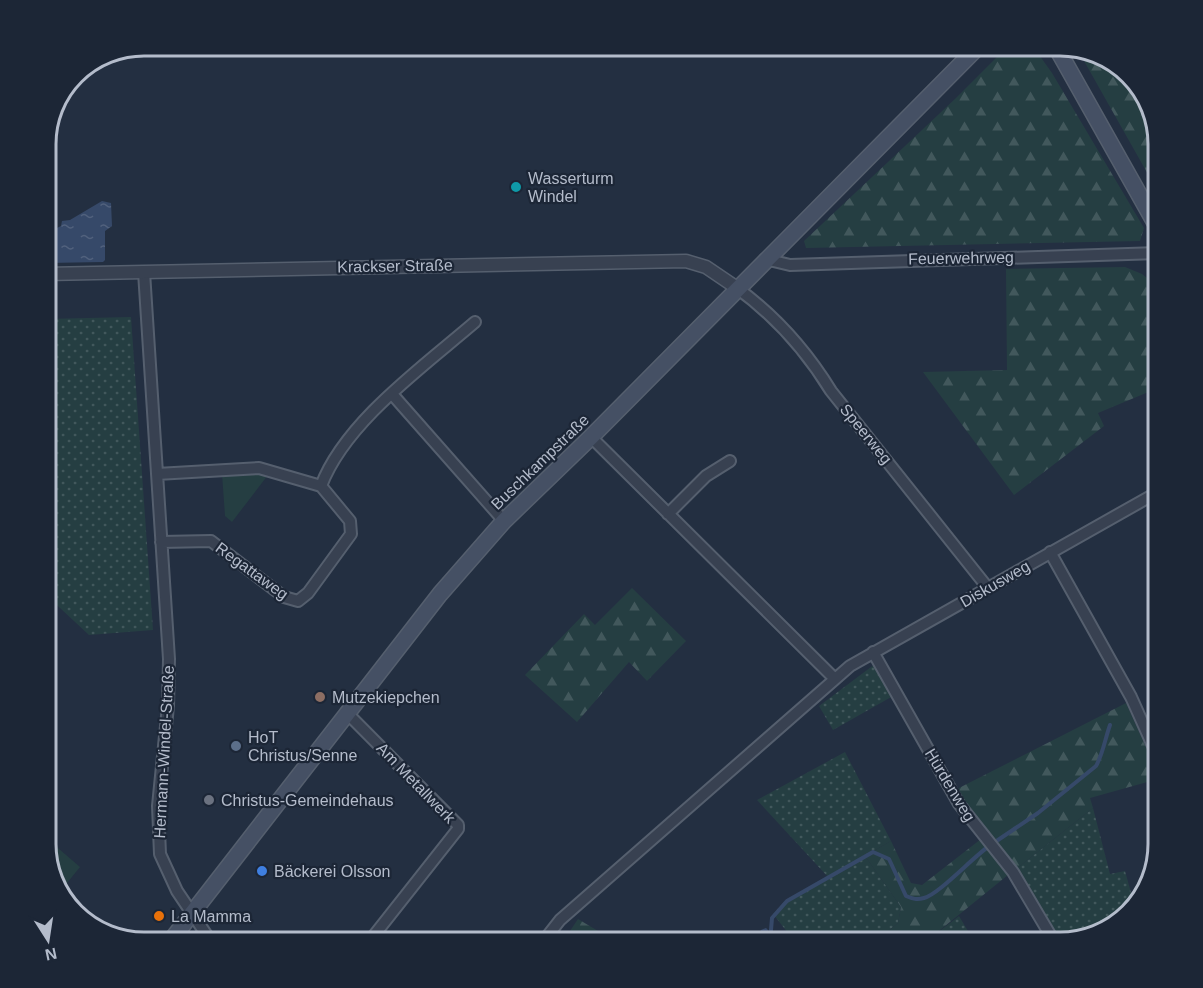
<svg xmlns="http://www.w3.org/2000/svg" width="1203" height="988" viewBox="0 0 1203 988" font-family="Helvetica,sans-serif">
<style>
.grass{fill:url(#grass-dots)}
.forest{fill:url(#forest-firs)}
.green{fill:#253e42}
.water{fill:url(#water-ripples)}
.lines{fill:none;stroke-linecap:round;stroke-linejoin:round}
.stream{stroke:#364969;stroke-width:4}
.minor-casing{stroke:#555f6e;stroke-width:14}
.tertiary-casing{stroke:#555f6e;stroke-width:15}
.secondary-casing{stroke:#555f6e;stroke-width:18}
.minor{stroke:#384151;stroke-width:10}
.tertiary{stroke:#384151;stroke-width:12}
.secondary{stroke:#455064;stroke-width:15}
.culture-dot{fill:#0f9aa8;stroke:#1c2636;stroke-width:2}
.education-dot{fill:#8d6e63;stroke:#1c2636;stroke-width:2}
.service-dot{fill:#5c6f8a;stroke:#1c2636;stroke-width:2}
.worship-dot{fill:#6b7280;stroke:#1c2636;stroke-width:2}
.shop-dot{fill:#3f7fe0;stroke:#1c2636;stroke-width:2}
.food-dot{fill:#e8710a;stroke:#1c2636;stroke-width:2}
.labels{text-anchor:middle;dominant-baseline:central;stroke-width:4.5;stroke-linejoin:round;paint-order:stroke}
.poi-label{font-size:16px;fill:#b4bccb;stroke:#1c2636;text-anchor:start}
.street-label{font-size:16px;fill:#b4bccb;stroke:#1c2636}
.rim{fill:none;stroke:#b4bccb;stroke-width:3}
</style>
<defs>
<pattern id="grass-dots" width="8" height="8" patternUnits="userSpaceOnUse" patternTransform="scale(1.5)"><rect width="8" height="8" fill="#253e42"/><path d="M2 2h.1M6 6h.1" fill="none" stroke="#42585c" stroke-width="1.8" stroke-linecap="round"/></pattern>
<pattern id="forest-firs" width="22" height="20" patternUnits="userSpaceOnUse" patternTransform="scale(1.5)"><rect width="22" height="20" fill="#253e42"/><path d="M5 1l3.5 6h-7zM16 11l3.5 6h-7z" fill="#42585c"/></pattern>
<pattern id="water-ripples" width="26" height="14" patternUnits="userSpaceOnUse" patternTransform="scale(1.5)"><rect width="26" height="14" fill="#364969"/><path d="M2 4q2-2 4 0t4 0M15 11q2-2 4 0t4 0" fill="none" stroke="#51617d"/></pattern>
</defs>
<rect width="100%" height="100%" fill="#232f41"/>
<path class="grass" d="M131 317 153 630 89 635 45 594V319Z
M875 664 893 696 833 730 819 706Z
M845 752 891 841 865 856 901 907 898 923 874 943H796L773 914 786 900 828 877 757 800Z
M1093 808 1110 874 1125 871 1135 907 1103 933 1061 943 1016 869Z
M959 916 975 943H924Z"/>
<path class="forest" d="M1016 45H1032L1052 73 1144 228 1140 241 806 248 804 241 956 98 1001 53Z
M1079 52 1124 69 1148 100 1158 143V192Z
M1125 267 1142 274 1158 287V388L1098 413 1104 426 1014 495 923 372 1007 370 1006 269Z
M632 588 686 641 647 681 629 662 577 722 525 675 584 614 595 625Z
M1126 703 1158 774V779L1090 798 1093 808 1016 869 988 838 955 790Z
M981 839 1008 875 924 943H874L898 923 901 907 865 856 891 841 911 883 922 885Z
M578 919 618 943H562Z"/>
<path class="green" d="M256 472 268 475 232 522 225 516 222 474Z
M45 803 51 842 80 867 59 893 45 851Z"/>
<path class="water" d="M102 201 111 203 112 226 105 231V260L103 262 45 263V234L61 226 62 221 70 220Z
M766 928 781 943H752L761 930Z"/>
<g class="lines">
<path class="stream" d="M995 842 1038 813 1096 766C1103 754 1105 739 1110 725
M771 930 772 918 787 901 873 852 889 859 906 896C913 899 917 900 924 898 939 894 972 858 988 847"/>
<g class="minor-casing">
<path id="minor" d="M765 259 790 265 1158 253
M144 272 169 659 168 706 158 806 160 854 177 891 212 943
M737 288C774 315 807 352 831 391L988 588
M392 394 504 521
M591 437 835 679
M157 474 259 468 321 486
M321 486C345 422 424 366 475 322
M668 514 706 476 730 461
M161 542 211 541 284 597 298 601 308 593 351 534 350 521 321 486
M1050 552 1131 697 1158 757
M873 652 959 804 1013 872 1055 943
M346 712 458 825V829L368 943
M542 943 560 920 850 666 1158 492"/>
</g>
<g class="tertiary-casing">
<path id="tertiary" d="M45 274 686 261 706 267 737 288"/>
</g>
<g class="secondary-casing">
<path id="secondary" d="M1055 45 1158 228
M169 943 440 594 504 521 591 437 980 45"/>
</g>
<use href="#minor" class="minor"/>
<use href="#tertiary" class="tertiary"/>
<use href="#secondary" class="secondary"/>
</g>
<circle class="culture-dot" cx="516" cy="187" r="6"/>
<circle class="education-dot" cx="320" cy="697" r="6"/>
<circle class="service-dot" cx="236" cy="746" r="6"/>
<circle class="worship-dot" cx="209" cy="800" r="6"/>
<circle class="shop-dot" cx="262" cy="871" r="6"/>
<circle class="food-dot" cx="159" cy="916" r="6"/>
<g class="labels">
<g class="poi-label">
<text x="528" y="178">Wasserturm<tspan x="528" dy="18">Windel</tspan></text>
<text x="332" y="697">Mutzekiepchen</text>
<text x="248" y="737">HoT<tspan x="248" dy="18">Christus/Senne</tspan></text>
<text x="221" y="800">Christus-Gemeindehaus</text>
<text x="274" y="871">Bäckerei Olsson</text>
<text x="171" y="916">La Mamma</text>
</g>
<g class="street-label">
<text transform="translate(961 258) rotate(-1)">Feuerwehrweg</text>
<text transform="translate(395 266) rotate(-1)">Krackser Straße</text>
<text transform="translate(866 434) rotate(51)">Speerweg</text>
<text transform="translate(540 462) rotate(-44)">Buschkampstraße</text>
<text transform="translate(252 571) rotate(36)">Regattaweg</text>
<text transform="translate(995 584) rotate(-30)">Diskusweg</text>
<text transform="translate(164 752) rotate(-87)">Hermann-Windel-Straße</text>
<text transform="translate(416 783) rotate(46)">Am Metallwerk</text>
<text transform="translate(950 785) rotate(59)">Hürdenweg</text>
</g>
</g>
<path d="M0 0H1203V988H0ZM144 56H1060A88 88 0 0 1 1148 144V844A88 88 0 0 1 1060 932H144A88 88 0 0 1 56 844V144A88 88 0 0 1 144 56Z" fill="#1c2636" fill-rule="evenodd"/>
<path class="rim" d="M144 56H1060A88 88 0 0 1 1148 144V844A88 88 0 0 1 1060 932H144A88 88 0 0 1 56 844V144A88 88 0 0 1 144 56Z"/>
<g transform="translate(48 940) rotate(168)" stroke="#1c2636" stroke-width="4.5" paint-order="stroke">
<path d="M0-4.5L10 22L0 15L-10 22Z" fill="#b4bccb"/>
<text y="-9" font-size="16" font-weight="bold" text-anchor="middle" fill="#b4bccb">N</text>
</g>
</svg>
